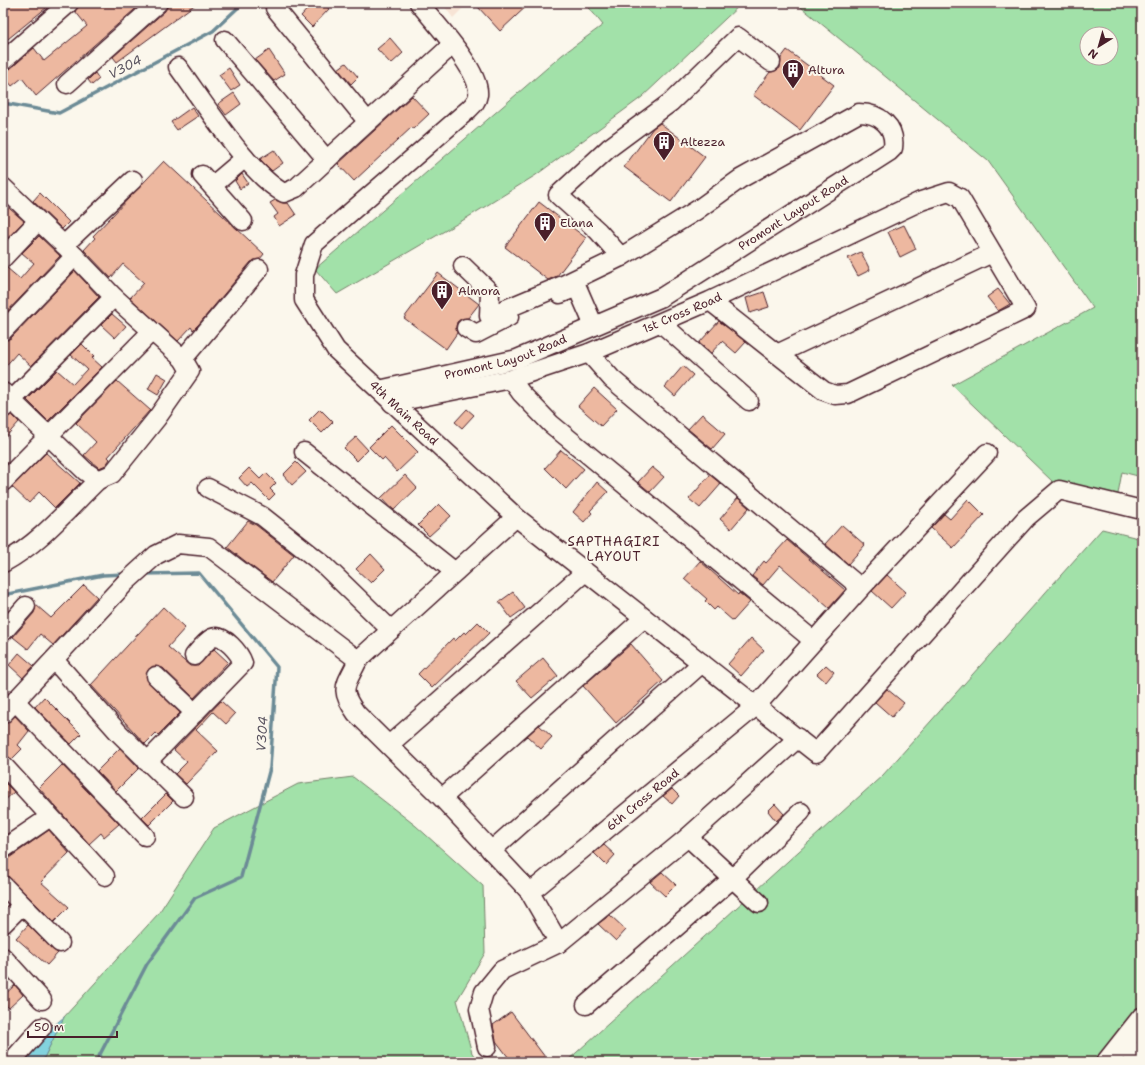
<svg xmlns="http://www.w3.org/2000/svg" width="1145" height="1065" viewBox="0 0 1145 1065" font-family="'Shantell Sans',sans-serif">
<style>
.built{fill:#f7e4d5}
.green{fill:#a2e1a9;stroke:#76806a;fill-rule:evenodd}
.water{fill:#83d3de;stroke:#6c8b96}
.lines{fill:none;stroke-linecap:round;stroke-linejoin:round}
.stream{stroke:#6c8b96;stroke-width:3.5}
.building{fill:#edb8a0;stroke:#4a1f2b}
.minor-casing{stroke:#4a1f2b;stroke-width:21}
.highway-casing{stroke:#4a1f2b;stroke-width:25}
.minor{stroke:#fbf7ec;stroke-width:18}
.highway{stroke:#fbf7ec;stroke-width:22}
.labels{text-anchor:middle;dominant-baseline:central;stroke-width:4;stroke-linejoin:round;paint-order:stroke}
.poi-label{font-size:12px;fill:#4a1f2b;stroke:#fbf7ec;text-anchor:start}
.street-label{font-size:12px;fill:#4a1f2b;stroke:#fbf7ec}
.water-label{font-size:13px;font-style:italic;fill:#5b5561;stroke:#fbf7ec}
.neighbourhood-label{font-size:13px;letter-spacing:1px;fill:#4a1f2b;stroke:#fbf7ec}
</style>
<rect width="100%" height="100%" fill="#fbf7ec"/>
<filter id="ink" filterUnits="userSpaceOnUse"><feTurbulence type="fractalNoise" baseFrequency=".025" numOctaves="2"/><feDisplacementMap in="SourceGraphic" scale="8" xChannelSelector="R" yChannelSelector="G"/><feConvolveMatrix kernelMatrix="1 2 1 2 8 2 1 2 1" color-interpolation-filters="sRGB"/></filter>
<g filter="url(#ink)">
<path class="built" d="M442 3H468L453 18Z"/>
<path class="green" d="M585 3H742L642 97 536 175 465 219 337 294 315 269 562 55 603 25Z
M796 3H1142V477L1122 472 1117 499 1053 482 952 385 1093 308 988 161ZM1087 34H1111V58H1087Z
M1102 529 1142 539V1003L1093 1062H566L883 775Z
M353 777 416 826 483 886 485 953 457 1000 472 1053 479 1062H42L64 1017 158 914 214 828 298 784Z"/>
<path class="water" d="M64 1017 42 1062H10Z"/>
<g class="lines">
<path class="stream" d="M3 103 59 113 213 31 243 3
M3 595 103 575 126 574
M96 1062 147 964 195 898 241 877 270 768 277 667 199 573 144 574"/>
</g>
<path class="building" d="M3 3H52L3 43Z
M79 3H142L36 96 22 78 12 86 3 75V71L10 69 34 48 44 61 87 26 75 11Z
M169 3H197L117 62 113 57 165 11Z
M313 3H323L329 9 312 27 301 16Z
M483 3H530L500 31 478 7Z
M390 38 403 53 391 64 377 49Z
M269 50 285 74 274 81 255 60Z
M787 50 834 85 800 130 753 95 770 72 775 71 780 68 781 58Z
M346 63 358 77 351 84 338 69Z
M229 68 240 85 231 91 219 75Z
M95 73 99 79 92 85 88 80Z
M234 93 241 104 226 115 218 104Z
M412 96 429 114 413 129 412 127 354 181 338 164Z
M192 107 198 116 177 130 171 122Z
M660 123 705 157 671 202 624 167 653 128Z
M274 150 283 163 272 171 260 159Z
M164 161 264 254 260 259 251 262 199 324 193 330 191 327 178 341 130 298 144 283 123 264 111 278 84 250 95 238 93 236Z
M242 174 248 183 240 189 235 181Z
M40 193 69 222 62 229 33 201Z
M275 200 283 203H288L296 215 279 226 274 217 278 214 270 203Z
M539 202 586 238 557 276 548 280 505 247Z
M3 203 24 221 3 243Z
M904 225 916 249 900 257 888 232Z
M39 236 60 256 3 316V268H7L20 279 34 263 22 253Z
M861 252 870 270 858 276 848 258Z
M75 271 99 297 31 366 17 353 3 369V341L11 338Z
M438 273 479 304 468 318 461 319 457 322 456 327 457 333 446 349 404 318Z
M998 289 1010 304 998 311 987 297Z
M764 292 769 307 750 313 746 298Z
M112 314 126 326 115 338 101 325Z
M719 321 746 342 736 353 722 341 711 353 699 343Z
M82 344 94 356 92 358 102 367 48 421 27 400 57 370 73 384 87 369 71 355Z
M683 366 693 375 675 396 665 387Z
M157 373 167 379 158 395 148 389Z
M117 381 150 410 108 457 110 459 106 465 99 468 84 455 96 442 76 423Z
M594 388 617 409 601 426 578 406Z
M320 409 333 422 322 433 309 420Z
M467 409 474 415 462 428 455 422Z
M702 414 725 434 712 449 688 429Z
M12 415 19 422 3 440V418Z
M391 425 418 452 397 472 384 458 382 460 369 447Z
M356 437 368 450 357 461 344 448Z
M561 450 584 469 566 489 545 468Z
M46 453 80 483 55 508 39 492 29 503 12 487Z
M296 462 306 472 292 485 283 475Z
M652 467 664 477 650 492 638 482Z
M249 468 260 479 266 473 276 483 270 489 275 494 269 500 252 483 247 487 239 478Z
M405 475 417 488 394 510 381 498Z
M710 475 721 484 700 508 689 499Z
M597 482 608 492 590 511 592 513 584 522 573 512Z
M738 498 749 508 731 529 720 519Z
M968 499 984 515 953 548 931 528 944 514 950 519Z
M439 504 451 516 429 536 418 525Z
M248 521 256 525 294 555 272 582 227 547Z
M842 525 865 545 848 564 825 544Z
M787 540 845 590 829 608 780 565 763 585 752 576 764 561 766 563Z
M371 554 385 569 371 583 356 569Z
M700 561 738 595 739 593 750 602 733 621 717 607 714 610 705 601 707 599 684 579Z
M887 575 906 592 891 608 872 591Z
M84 585 97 597 53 645 40 634 28 649 13 637 34 613 36 605 51 618Z
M513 592 525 608 511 618 499 602Z
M163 607 185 628 168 647 190 666H198L214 649 228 662 194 698 163 668 153 666 149 669 146 674 149 683 180 713 158 735 156 733 145 744 91 685Z
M478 622 489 633 432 688 418 674 453 638 455 641 464 632 466 634Z
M751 638 764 650 741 676 728 664Z
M631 644 663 681 616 723 583 686Z
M19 653 34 666 23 678 9 665Z
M543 658 558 676 532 698 516 681Z
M826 665 834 672 826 682 817 674Z
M887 689 904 703 892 717 875 702Z
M44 697 81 734 71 744 35 707Z
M221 701 235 714 226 724 213 712 196 730 218 751 186 784 175 774 187 762 174 750Z
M15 716 29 731 18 745 22 749 12 759 3 755V724L10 721Z
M539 725 552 737 541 749 527 736Z
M120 748 139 768 116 791 97 771Z
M62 765 119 824 104 837 101 833 89 844 39 788Z
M3 781 14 792 3 802Z
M672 789 679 796 672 804 663 796Z
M166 794 173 801 149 825 142 818Z
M775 804 784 814 776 821 768 811Z
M49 830 69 853 41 882 69 907 54 922 10 878 3 875V859L9 858Z
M604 845 615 855 606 865 594 853Z
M662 872 676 885 665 896 650 882Z
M610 915 626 930 616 941 598 924Z
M28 925 53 950 58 953 47 965 16 938Z
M15 985 23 995 9 1008 3 1002V996Z
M511 1012 545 1057 539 1062H512L496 1041 493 1025Z"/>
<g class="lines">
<g class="minor-casing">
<g id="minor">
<path id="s1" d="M419 3C434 22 481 71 478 95 477 102 472 106 468 110L314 244 304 275V300L336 350 516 517 816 753 1026 518 1059 490 1142 510"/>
<path d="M275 8 368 122"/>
<path d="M225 40 327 160"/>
<path d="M3 61 69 3"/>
<path d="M178 67C203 101 249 175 284 193L296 188 452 45"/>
<path d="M67 84 158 3"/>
<path d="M202 175 243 221"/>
<path d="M212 186 245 158"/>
<path d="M3 187 67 248 114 297 183 359 190 371 157 418 112 474 98 480 85 471 3 392"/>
<path d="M64 245 133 180"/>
<path d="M621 257 598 231 558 195 609 148 671 102 738 37 771 62"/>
<path d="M3 258 38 221"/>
<path d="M560 294 577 287 594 326"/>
<path d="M661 323 749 401"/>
<path d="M466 328 476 334 509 317"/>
<path d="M3 331 75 256"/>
<path d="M589 353 612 379 861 588"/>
<path d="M777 354 992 253"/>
<path d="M183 359 259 269"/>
<path d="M511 379 521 393 551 424 814 641"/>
<path id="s2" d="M379 390 517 359 662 297 889 152 893 148C896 126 879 113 859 113L740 179 697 210 621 257 563 285 489 316 490 292 463 266"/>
<path id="s3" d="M392 403 511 379 589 353 710 301 921 201 949 192 960 198 1026 309 848 394 835 395 824 391 710 301"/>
<path d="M4 408 114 297"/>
<path d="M304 452 455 572"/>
<path d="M3 482 151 332"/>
<path d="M208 488 262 516 324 565 391 630"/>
<path d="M3 563C40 543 68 509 98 480"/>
<path d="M3 632 26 606"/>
<path d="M54 660 119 733 184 797"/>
<path d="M358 660C346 686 338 688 356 713L442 798 529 891 559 943"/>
<path d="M156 676 195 713"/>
<path d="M15 701 145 836"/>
<path d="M3 714 125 583 156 555 178 544 209 547 358 660 516 517"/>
<path d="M389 745 585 572"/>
<path d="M147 762 243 663C240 654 224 633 212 638 206 641 199 650 194 656"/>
<path d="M3 765 105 876"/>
<path d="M442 798 644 618"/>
<path d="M688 837 759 903"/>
<path d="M3 849 50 817"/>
<path d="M491 851 702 663"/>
<path d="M3 885 60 943"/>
<path id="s4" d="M529 891 538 886 756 706 861 588 987 453"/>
<path d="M3 924 22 905"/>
<path d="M3 957 42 1000"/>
<path d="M586 1005 732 879 801 812"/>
<path d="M487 1047 479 1009 484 992 502 970 559 943 688 837 798 738"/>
<path d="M11 1062 42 1027"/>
</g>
</g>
<g class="highway-casing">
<path id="highway" d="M1108 1062 1142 1019
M1135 1062 1142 1053"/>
</g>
<use href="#minor" class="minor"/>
<use href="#highway" class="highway"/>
</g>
</g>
<defs>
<g id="building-pin" transform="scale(1.15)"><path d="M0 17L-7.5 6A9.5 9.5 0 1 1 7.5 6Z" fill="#4a1f2b" stroke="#fbf7ec"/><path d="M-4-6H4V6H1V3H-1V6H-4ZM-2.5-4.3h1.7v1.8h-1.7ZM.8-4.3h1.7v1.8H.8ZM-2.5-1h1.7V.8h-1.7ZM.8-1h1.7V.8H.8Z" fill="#fff"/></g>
</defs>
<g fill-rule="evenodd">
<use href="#building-pin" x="793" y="70"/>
<use href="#building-pin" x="664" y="142"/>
<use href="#building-pin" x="545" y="223"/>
<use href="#building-pin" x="442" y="291"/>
</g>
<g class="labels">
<g class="poi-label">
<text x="808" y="70">Altura</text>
<text x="680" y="142">Altezza</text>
<text x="560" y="223">Elana</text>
<text x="458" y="291">Almora</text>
</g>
<g class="street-label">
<text stroke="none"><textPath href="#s2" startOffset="455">Promont Layout Road</textPath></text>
<text stroke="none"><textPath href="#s3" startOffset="305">1st Cross Road</textPath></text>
<text stroke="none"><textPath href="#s2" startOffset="131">Promont Layout Road</textPath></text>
<text stroke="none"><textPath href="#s1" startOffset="543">4th Main Road</textPath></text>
<text stroke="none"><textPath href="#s4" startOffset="146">6th Cross Road</textPath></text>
</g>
<g class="water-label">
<text transform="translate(125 67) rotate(-28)">V304</text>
<text transform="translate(262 734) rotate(-86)">V304</text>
</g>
<g class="neighbourhood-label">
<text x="614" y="541">SAPTHAGIRI<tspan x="614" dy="15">LAYOUT</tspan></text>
</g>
</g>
<rect width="1145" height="1065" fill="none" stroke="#fbf7ec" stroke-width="16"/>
<rect x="8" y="8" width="1129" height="1049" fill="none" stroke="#4a1f2b" stroke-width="1.5" filter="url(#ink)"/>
<g transform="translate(1099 46) rotate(217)"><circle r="19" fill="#fbf7ec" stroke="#b4a19f"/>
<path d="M0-3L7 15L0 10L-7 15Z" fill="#4a1f2b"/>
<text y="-6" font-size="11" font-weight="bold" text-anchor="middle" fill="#4a1f2b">N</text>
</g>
<path d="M28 1031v6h89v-6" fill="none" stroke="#4a1f2b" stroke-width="2"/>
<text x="34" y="1031" font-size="12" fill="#4a1f2b" stroke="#fbf7ec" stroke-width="3" paint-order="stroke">50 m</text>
</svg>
